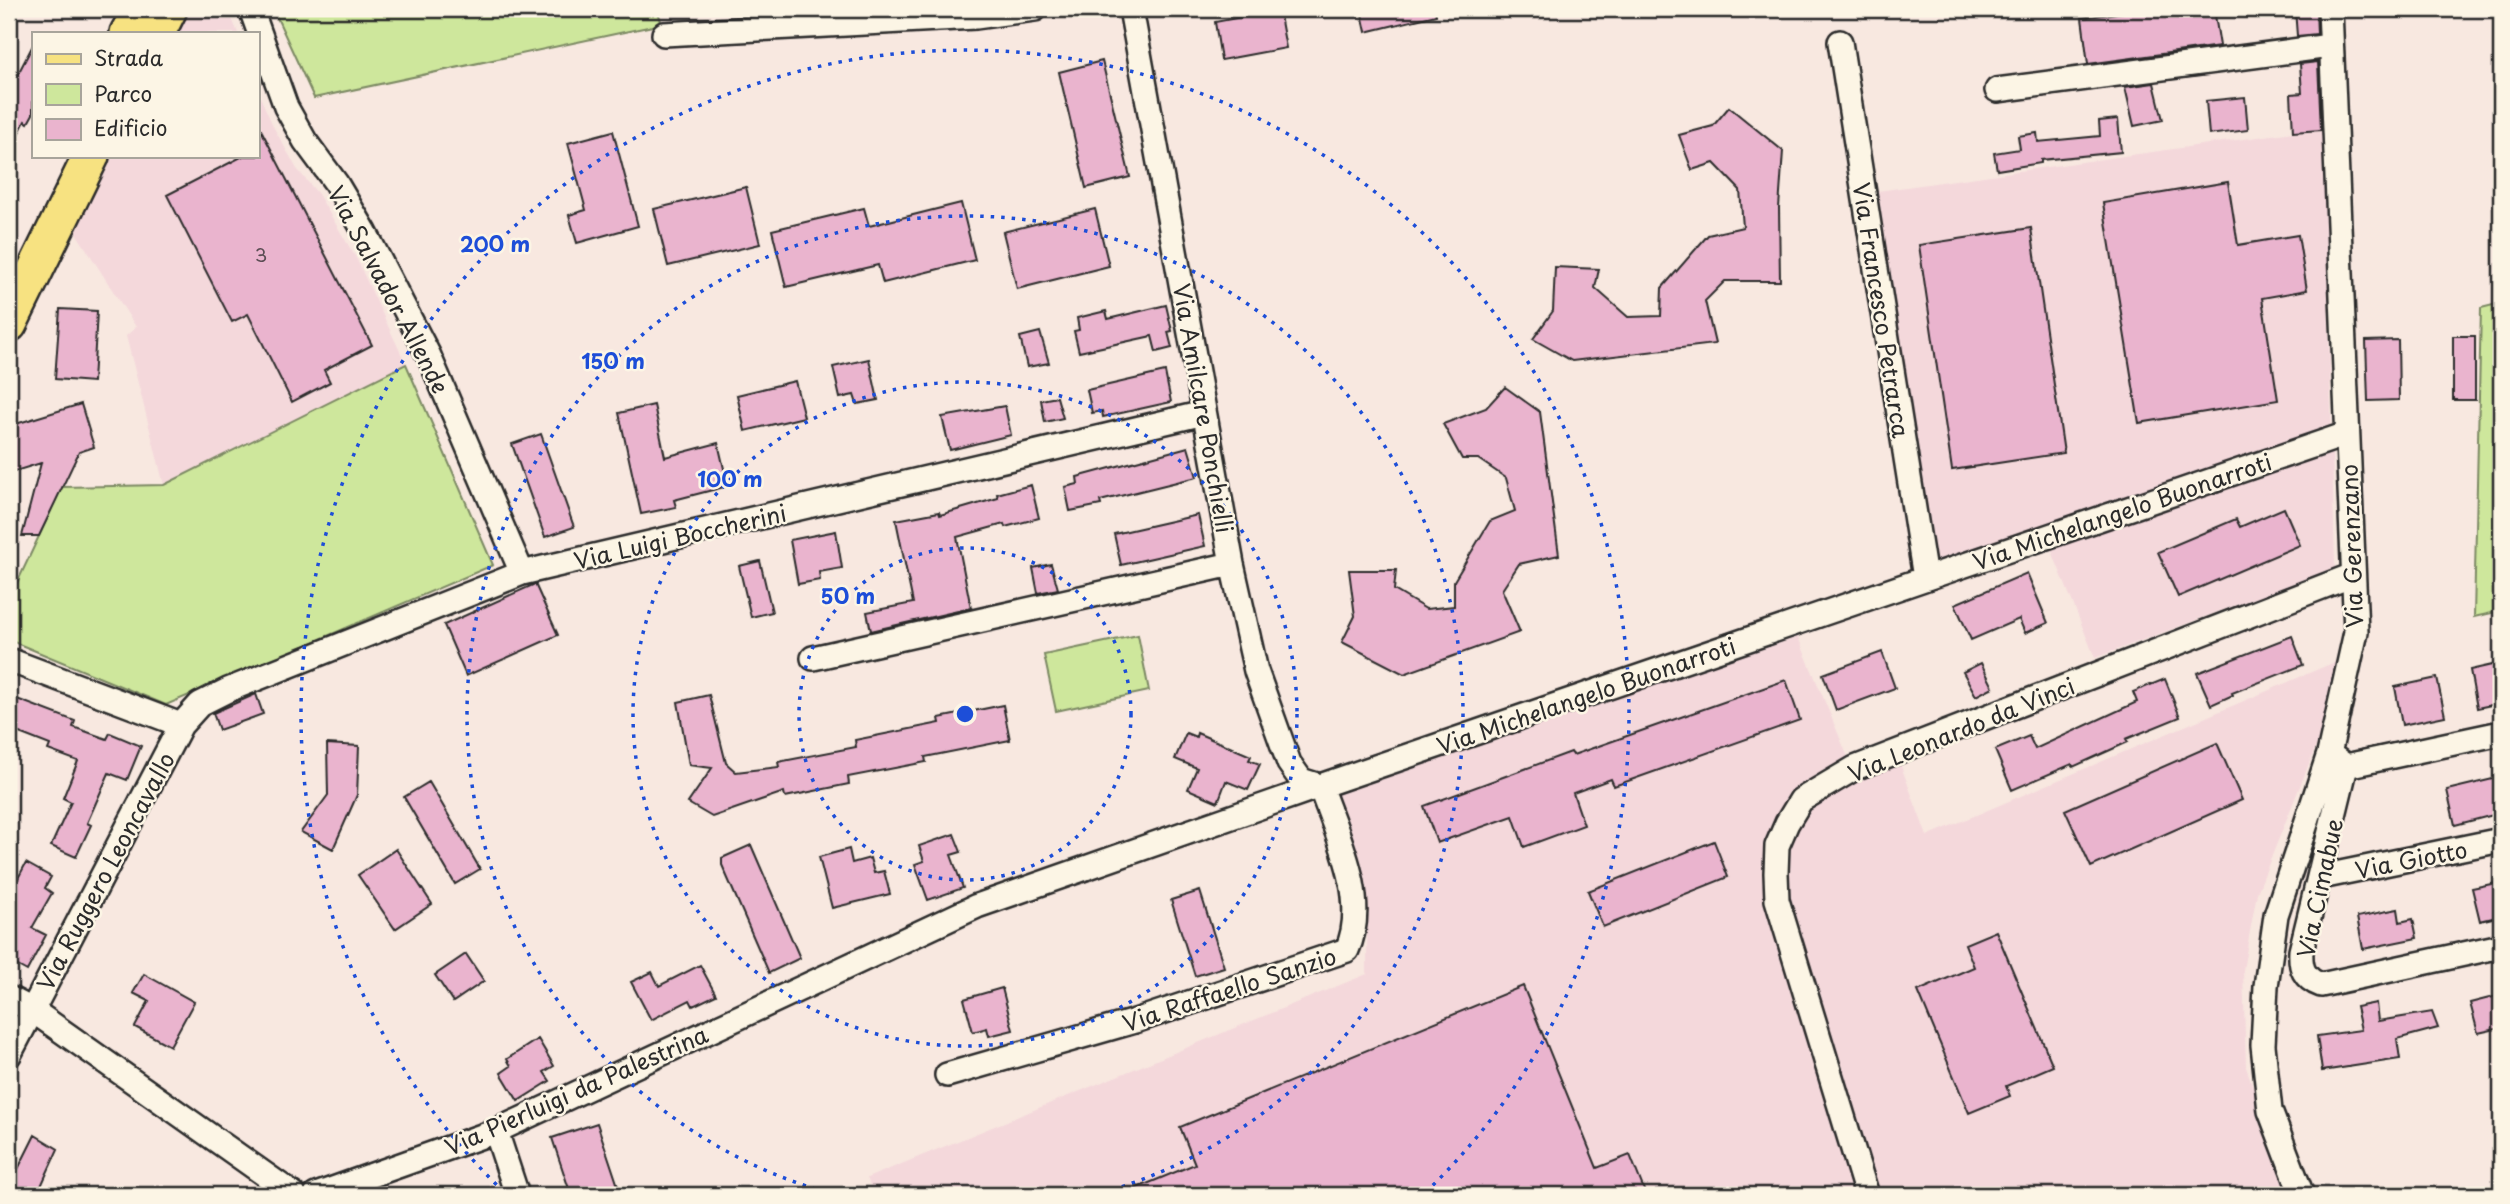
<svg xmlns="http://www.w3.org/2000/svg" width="2510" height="1204" viewBox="0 0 2510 1204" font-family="'Playpen Sans',sans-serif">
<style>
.built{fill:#f4d8db}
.green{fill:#cee79c;stroke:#7c8964;stroke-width:2}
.building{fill:#eab4ce;stroke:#2b2b2b;stroke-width:2}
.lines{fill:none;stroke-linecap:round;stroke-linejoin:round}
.street-casing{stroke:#2b2b2b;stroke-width:28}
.primary-casing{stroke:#2b2b2b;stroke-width:40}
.street{stroke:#fcf5e5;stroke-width:23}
.primary{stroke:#f7e281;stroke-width:35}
.ring{fill:none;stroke:#1d4ed8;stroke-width:3.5;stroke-dasharray:3.5 7}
.labels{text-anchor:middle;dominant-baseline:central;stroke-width:5;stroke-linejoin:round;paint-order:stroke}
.number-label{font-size:19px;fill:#5b4d54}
.street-label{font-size:23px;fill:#2b2b2b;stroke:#fcf5e5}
.centre{fill:#1d4ed8;stroke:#fcf5e5;stroke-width:3.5}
.ring-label{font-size:21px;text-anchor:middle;font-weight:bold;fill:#1d4ed8;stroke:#fcf5e5;stroke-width:5;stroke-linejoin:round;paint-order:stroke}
</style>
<rect width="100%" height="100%" fill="#f8e8e0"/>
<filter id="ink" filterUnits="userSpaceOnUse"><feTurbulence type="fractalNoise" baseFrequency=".0143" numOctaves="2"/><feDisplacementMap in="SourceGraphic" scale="14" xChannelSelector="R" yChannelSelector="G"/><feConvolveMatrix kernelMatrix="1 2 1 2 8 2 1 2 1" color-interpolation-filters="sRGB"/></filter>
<g filter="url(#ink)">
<path class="built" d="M183 9H228L238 33H170Z
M257 90 274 128 297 169 318 194 356 258 406 364 164 485 126 336 136 327 71 225 107 156H257Z
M2324 130 2335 568 2095 658 2051 549 1938 588 1871 192 2293 132Z
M1798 637 1855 774 1898 758 1927 836 2335 662 2325 724 2257 893 2243 970 2246 1067 2291 1195H874L867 1178 1367 974V885L1332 791Z"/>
<path class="green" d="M273 9H657L662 24 314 98Z
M2501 303V611L2474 617 2481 308Z
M406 364 493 565 166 705 9 640V600L62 487 164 485Z
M1138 635 1149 691 1056 711 1044 655Z"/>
<path class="building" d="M1361 9H1435L1436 15 1366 32Z
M2145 9 2146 13 2175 9H2214L2220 46 2088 64 2082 18Z
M2295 9H2316L2317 34 2297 36Z
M1279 10 1286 48 1221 60 1215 22Z
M33 45V114L28 123 25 121 9 152V91Z
M1102 61 1130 177 1086 188 1059 72Z
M2318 62 2321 130 2293 132 2291 94 2302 93 2300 64Z
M2154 83 2163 120 2134 126 2125 87Z
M2245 97 2248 130 2209 135 2206 101Z
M1729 107 1783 151 1779 208 1780 281H1725L1705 301 1715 344 1572 361 1533 339 1553 311 1555 267 1599 269 1595 288 1628 317 1661 316 1662 288 1708 235 1743 227 1740 190 1714 163 1692 170 1679 135 1713 126Z
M2118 119 2121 152 2041 160V163L1997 170 1994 153 2020 149 2018 136 2037 133 2038 142 2100 136 2099 121Z
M257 122 372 345 324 370 330 382 292 402 248 314 232 322 167 195 243 156H257Z
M613 131 638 226 577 243 569 215 586 210 568 143Z
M2228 182 2238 245 2298 235 2307 290 2262 298 2278 400 2139 423 2103 203Z
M746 187 760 244 668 266 654 209Z
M961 203 975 260 883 283 878 265 786 287 772 230 864 208 869 226Z
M1095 209 1109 266 1017 289 1003 232Z
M2031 228 2064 453 1952 470 1919 245Z
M1166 305 1172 331 1168 332 1172 348 1156 352 1152 336 1079 352 1074 331 1079 330 1077 318 1106 311 1108 319Z
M60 309 97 311 93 382 55 379Z
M1040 332 1049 363 1027 367 1020 337Z
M2453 336H2475V400H2453Z
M2398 340 2399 400 2368 401 2366 341Z
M869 359 878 400 857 404 854 395 840 398 833 367Z
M1165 372 1171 402 1103 417 1102 411 1092 413 1087 390Z
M795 381 804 417 745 431 737 395Z
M1505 387 1540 412 1559 555 1519 564 1502 590 1520 632 1404 674 1342 642 1355 616 1349 570H1396L1394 590 1426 609 1454 606V581L1490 521 1515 511 1506 478 1478 459H1462L1443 424 1486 408Z
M1057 397 1063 418 1045 422 1041 400Z
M81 404 94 447 79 452 39 536H22L41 463 9 473V426Z
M654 405 665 457 718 443 728 486 674 500 676 507 641 514 619 413Z
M1005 406 1011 435 950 450 942 417Z
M541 434 574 527 545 537 512 444Z
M1188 447 1197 477 1100 501 1101 505 1070 511 1065 487 1078 484 1077 477Z
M1031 485 1039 518 1005 527 1004 524 957 537 971 608 871 631 867 612 913 603 896 520 939 512 940 515 998 498 997 494Z
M2284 508 2300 545 2178 597 2158 552 2236 519 2240 527Z
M1198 515 1205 546 1121 565 1114 534Z
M836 531 842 568 819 572 820 580 798 584 790 540Z
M760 561 772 612 751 617 739 566Z
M1051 564 1058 589 1038 593 1033 568Z
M2027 573 2048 623 2025 633 2019 619 1971 640 1955 604Z
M535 584 558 635 466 676 444 625Z
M2292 636 2303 665 2232 693 2233 695 2211 705 2197 673Z
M1882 652 1895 688 1836 710 1823 674Z
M1981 663 1993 687 1976 696 1963 672Z
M2501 663V703L2477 708 2470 670Z
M2437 678 2445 716 2402 725 2395 687Z
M2165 679 2180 717 2126 739 2128 742 2073 767 2072 764 2012 790 1995 750 2029 736 2035 749 2137 702 2133 692Z
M1786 680 1800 720 1614 786 1611 779 1573 793 1584 825 1524 847 1513 816 1437 843 1424 806 1571 752 1573 755Z
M256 694 263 714 219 730 213 713Z
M709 695 726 763 736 772 779 767 778 762 856 747 855 740 940 723 939 718 1003 705 1010 740 925 757 926 762 848 777 849 784 785 797 784 792 712 817 688 803 712 768 689 765 678 702Z
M9 696 75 721 73 727 107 739 110 733 141 746 127 780 109 773 87 823 91 825 76 857 51 846 71 802 63 798 78 761 48 750 50 745 9 729Z
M1186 733 1196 737 1197 733 1251 756 1249 760 1260 764 1248 790 1226 781 1218 802 1188 789 1197 768 1175 759Z
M2217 743 2242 800 2091 867 2065 810Z
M327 744 359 746 357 795 333 849 301 832 328 795Z
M2501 777V813L2455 825 2447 790Z
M429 782 480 869 455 884 404 797Z
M954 834 961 852 951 855 963 888 928 900 915 864 924 861 919 846Z
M1714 841 1728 877 1603 927 1588 891Z
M751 845 800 958 769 973 722 865V858Z
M396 849 432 904 395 929 358 875Z
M849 849 852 863 870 858 874 873 884 871 890 894 832 908 819 857Z
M26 863 51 877 45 888 52 893 32 928 46 935 27 971 9 961V878L16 882Z
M2501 882V916L2480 921 2472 888Z
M1200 891 1224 967 1195 976 1171 900Z
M2398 909 2400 922 2413 919 2417 938 2363 949 2357 917Z
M1996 931 2053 1066 2006 1086 2010 1096 1969 1113 1918 991 1974 967 1965 944Z
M466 954 484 981 453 1002 435 975Z
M700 965 716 995 693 1006 690 1000 651 1020 631 982 652 972 659 986Z
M144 974 194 1002 170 1046 135 1027 149 1001 133 993Z
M1523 986 1597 1168 1630 1155 1646 1195H1120L1195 1164 1180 1127Z
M1002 988 1013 1030 989 1036 987 1028 973 1032 964 999Z
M2501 995V1028L2478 1033 2470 1003Z
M2376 1003 2378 1021 2432 1012 2438 1028 2397 1039 2400 1059 2322 1071 2317 1036 2361 1030 2356 1007Z
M538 1039 554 1066 544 1072 550 1081 518 1101 501 1073 511 1066 507 1059Z
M597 1123 621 1195H571L552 1138Z
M35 1135 58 1149 37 1195H9V1187Z"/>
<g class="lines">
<g class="street-casing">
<path id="street" d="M251 9 286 107 305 141 336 183 365 232 429 356 522 573
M664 34 976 17 1035 9
M1840 42 1925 578
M1997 90 2330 46
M813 658 1232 564
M9 660 181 725
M2335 758 2346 766 2501 733
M2346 766 2301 951C2300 968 2304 979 2321 985L2501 946
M2321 877 2501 840
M9 998 32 1010 294 1195
M9 1055 181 725 200 704 228 690 522 573 1204 413
M947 1075 1135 1021 1347 950C1370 900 1337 835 1320 786L1301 780 1289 763 1256 671 1232 564 1131 9
M496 1131 517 1195
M316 1195 496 1131 977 906 1320 786 2347 434
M1867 1195 1777 900 1776 873 1777 846 1787 823 1801 800 1855 768 2353 575
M2302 1195 2270 1111 2263 1045 2266 986 2276 915 2329 754 2356 632 2330 9"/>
</g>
<g class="primary-casing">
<path id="primary" d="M128 33 142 9
M157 33 169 9
M9 324 91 156"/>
</g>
<use href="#street" class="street"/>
<use href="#primary" class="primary"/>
</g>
</g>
<g class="ring">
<circle cx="965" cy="714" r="166"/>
<circle cx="965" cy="714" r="332"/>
<path d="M836 1195A498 498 0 1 1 1094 1195"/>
<path d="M504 1192A664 664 0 1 1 1426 1192"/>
</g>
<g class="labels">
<g class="number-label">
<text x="261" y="254">3</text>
</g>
<g class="street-label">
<text transform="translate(389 289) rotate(62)">Via Salvador Allende</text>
<text transform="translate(1882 310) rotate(81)">Via Francesco Petrarca</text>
<text transform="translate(1204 408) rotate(80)">Via Amilcare Ponchielli</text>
<text transform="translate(2122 511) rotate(-19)">Via Michelangelo Buonarroti</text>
<text transform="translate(680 536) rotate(-13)">Via Luigi Boccherini</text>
<text transform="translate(2351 546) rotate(-92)">Via Gerenzano</text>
<text transform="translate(1586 695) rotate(-19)">Via Michelangelo Buonarroti</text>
<text transform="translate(1961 729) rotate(-22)">Via Leonardo da Vinci</text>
<text transform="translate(2411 859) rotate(-11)">Via Giotto</text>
<text transform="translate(105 871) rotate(-62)">Via Ruggero Leoncavallo</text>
<text transform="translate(2319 888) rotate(-78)">Via Cimabue</text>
<text transform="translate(1229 989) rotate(-18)">Via Raffaello Sanzio</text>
<text transform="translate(576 1090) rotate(-24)">Via Pierluigi da Palestrina</text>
</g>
</g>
<circle cx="965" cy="714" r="10" class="centre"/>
<g class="ring-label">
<text x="495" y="252">200 m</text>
<text x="613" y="369">150 m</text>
<text x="730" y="487">100 m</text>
<text x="848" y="604">50 m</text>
</g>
<rect width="2510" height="1204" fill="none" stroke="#fcf5e5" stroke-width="35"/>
<rect x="18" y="18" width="2475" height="1169" fill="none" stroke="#2b2b2b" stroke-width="2.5" filter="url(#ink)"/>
<rect x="32" y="32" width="228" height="126" fill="#fcf5e5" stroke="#a8a49b" stroke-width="2"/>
<rect x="46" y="54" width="35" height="10" fill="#f7e281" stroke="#a8a49b" stroke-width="2"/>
<text x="94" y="66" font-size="21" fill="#2b2b2b">Strada</text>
<rect x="46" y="84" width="35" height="21" fill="#cee79c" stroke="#a8a49b" stroke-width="2"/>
<text x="94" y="102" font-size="21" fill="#2b2b2b">Parco</text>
<rect x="46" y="119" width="35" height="21" fill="#eab4ce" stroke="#a8a49b" stroke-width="2"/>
<text x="94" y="136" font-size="21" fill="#2b2b2b">Edificio</text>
</svg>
